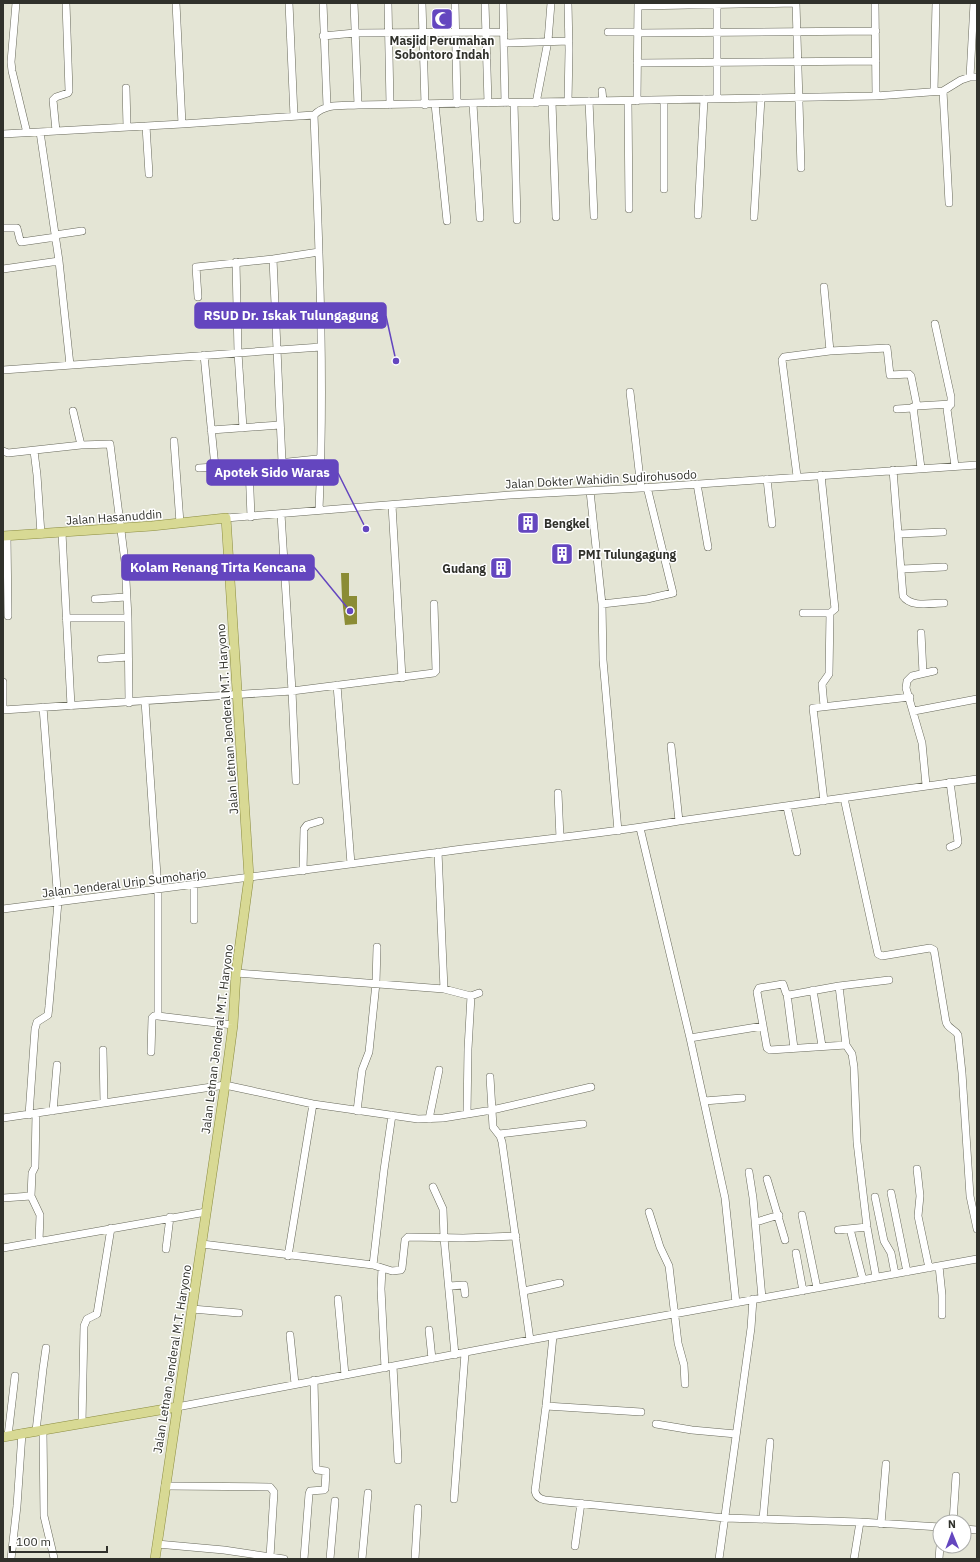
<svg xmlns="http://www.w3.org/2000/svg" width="980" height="1562" viewBox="0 0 980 1562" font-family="'IBM Plex Sans',sans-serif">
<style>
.water{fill:#8b8c35}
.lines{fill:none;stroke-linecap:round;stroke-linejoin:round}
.minor-casing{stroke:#68695b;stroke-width:8}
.major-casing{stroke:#8c8d41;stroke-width:10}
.minor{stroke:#fff;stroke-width:7}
.major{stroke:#d8d994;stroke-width:9}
.labels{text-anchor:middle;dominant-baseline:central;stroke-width:3;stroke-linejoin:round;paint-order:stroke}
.poi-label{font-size:12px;font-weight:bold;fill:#30312b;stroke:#fff;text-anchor:start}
.street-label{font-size:12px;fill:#30312b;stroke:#fff}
.leader{fill:none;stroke:#6446bf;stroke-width:1.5}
.callout-dot{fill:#6446bf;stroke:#fff;stroke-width:1.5}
.callout{fill:#6446bf;stroke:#6446bf;stroke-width:1.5}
.callout-label{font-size:13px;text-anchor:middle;font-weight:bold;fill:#fff}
</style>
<rect width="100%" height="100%" fill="#e4e5d5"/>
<path class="water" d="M341 573H349V596H357V624L345 625 342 598Z"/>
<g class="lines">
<g class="minor-casing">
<path id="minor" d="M16 3 11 62 12 71 27 133
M176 3 182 124
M289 3 294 116
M323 3 327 106
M354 3 358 105
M388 3 390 105
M422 3 425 105
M455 3 457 104
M485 3 488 103
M503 3 505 103
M568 3 569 50 568 102
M717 3V99
M796 3 801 168
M875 3 876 96
M638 6 795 3
M608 32H637
M637 33 876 31
M323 36 355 33 504 32
M504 43 569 41
M637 63 876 61
M970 77 974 3
M126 88 127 127
M602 91 603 101
M934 91 936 3
M943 91 949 203
M664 100V189
M589 101 594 216
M628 101 629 209
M637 101 638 3
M552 102 556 217
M514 103 517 220
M536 103 548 41 551 3
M435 104 447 221
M473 104 480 218
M146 126 149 174
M56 131 53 100 56 97 68 93 69 91 66 3
M40 132 59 261 70 365
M3 134 182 124 314 115
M698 215 704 99
M754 217 761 98
M3 228H17L20 240 21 242 56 237
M55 235 82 231
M273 259 282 462
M236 262 238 353 243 428
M3 269 59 261
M824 287 830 351
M198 297 196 267 273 259 319 252
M935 324 951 397V404L947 409 955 466
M204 355 215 467 249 466 317 459
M3 370 321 347
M630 392 641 488
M917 406 913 407 921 468
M897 409 913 408
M73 411 81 445
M211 430 280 425
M174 441 180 523
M3 451 8 453 81 445 110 444 125 562 128 618 129 703
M34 451 37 475 41 534
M249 466 251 517
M199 468 215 467
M893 470 903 596C911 608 931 603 944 603
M797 476 782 360 784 357 830 351 887 348 890 375 909 374 911 376 917 406 951 404
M767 479 772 524
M697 484 708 547
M590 491 602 604 603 660 618 831
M392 505 402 678
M319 510C325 378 319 246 314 115 326 103 342 106 358 105L876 96 943 91 961 80 970 77H977
M281 514 292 691 296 781
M226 518 510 495 641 488 977 465
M62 533 71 706
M899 534 943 532
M7 536 8 616
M902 569 944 567
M95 599 126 597
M602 604 647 599 673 593 647 487
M803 613H830L835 609 821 475
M66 618H128
M921 633 923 673
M101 659 128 657
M3 682V710
M337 685 351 864
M145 701 158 890V1016L233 1025
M824 706 822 684 829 674 830 613
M3 710 292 691 434 673 436 671 434 604
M914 711 977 699
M671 746 679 821
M950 782 958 842 957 844 950 847
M926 785 922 743 906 688 907 681 912 676 934 671
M558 793 560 838
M844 798 878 954 882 956 930 948 934 950 946 1022C948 1029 955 1029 958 1035L962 1073 970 1196 977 1229
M824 801 813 708 910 697
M787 807 797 852
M640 828 690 1038 725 1198 736 1303
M438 852 444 989
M303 871 304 829 307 825 320 821
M3 909C149 891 295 871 441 852 520 841 600 835 679 821L977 779
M194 920V885
M236 973 444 989 471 996 479 993
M839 986 846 1045 770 1050 767 1048 757 992 759 988 783 984 786 993 789 995 839 986 889 980
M813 990 822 1046
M787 994 794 1048
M690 1038 763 1026
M846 1045 852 1054 854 1067 857 1142 867 1227 876 1277
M103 1050 104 1103
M151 1052 152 1018 154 1016H158
M490 1077 493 1127 500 1136 502 1142 530 1340
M704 1101 742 1098
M53 1111 57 1065
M357 1111 362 1070 369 1052 376 983 377 947
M36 1114 35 1167 32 1173 31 1196 40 1215 39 1241
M467 1114 468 1049 471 996
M29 1115 35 1029 37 1022 48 1015 49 1006 58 902 43 707
M3 1118 225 1085 313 1104 418 1119 443 1118 492 1110 591 1087
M429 1119 439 1070
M499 1134 583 1124
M917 1169 920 1196 918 1216 929 1268
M749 1172 753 1198 762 1298
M767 1179 785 1240
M433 1187 443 1209 444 1238 455 1355
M891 1193 907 1272
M875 1197 884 1241 891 1253 895 1274
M3 1198 31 1196
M649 1212 660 1247 669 1266 678 1343 684 1365 685 1384
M802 1215 817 1288
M756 1222 779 1215
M850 1229 863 1280
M838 1230 867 1227
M202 1244 373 1265 392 1271 401 1270 402 1268 405 1240 408 1237 463 1238 516 1236
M3 1248 206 1212
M166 1249 170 1217
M796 1253 803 1291
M288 1256 313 1104
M373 1265 384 1170 392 1115
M939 1266 942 1295V1315
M382 1268 381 1289 385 1368
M449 1286 464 1285 465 1294
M524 1291 560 1283
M338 1299 345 1375
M192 1309 239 1313
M429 1330 432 1359
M290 1335 295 1384
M553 1336 546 1406 535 1491C536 1497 540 1499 545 1500L725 1518 860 1522 940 1527
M393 1366 398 1460
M546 1406 641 1412
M177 1407 530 1340 977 1259
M82 1423 84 1326 87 1319 97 1314 111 1228
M656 1424 692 1430 736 1434
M43 1430 44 1516 54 1558
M36 1431 43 1369 46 1348
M8 1436 15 1376
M165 1486 270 1487 274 1492 270 1557
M454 1499 465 1353
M763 1519 770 1442
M953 1522 956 1476
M881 1524 886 1464
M964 1529 977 1530
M157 1544 224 1550 284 1559
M575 1546 581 1503
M11 1559 17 1506 22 1433
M304 1559 309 1494 310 1491 324 1490 325 1489 326 1471 317 1470 316 1468 314 1380
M330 1559 335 1501
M362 1559 368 1493
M415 1559 418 1508
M719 1559 751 1328 753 1299
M854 1559 860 1522
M939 1559 940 1546"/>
</g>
<g class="major-casing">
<path id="major" d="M3 536 152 526 226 518 249 877 236 973 233 1025 225 1085 155 1559
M3 1437 177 1407"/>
</g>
<use href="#minor" class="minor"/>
<use href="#major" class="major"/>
</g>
<defs>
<g id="mosque-square" transform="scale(1.15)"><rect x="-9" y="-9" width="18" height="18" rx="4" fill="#6446bf" stroke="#fff"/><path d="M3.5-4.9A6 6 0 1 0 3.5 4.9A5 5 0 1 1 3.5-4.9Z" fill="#fff"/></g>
<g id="building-square" transform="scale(1.15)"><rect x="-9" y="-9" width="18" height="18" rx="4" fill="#6446bf" stroke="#fff"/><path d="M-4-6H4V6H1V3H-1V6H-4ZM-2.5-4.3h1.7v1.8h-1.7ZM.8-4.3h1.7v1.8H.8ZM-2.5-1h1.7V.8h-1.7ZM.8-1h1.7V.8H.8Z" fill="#fff"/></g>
</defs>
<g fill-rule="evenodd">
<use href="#mosque-square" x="442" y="19"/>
<use href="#building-square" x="528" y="523"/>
<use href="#building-square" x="562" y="554"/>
<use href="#building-square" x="501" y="568"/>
</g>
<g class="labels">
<g class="poi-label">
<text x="442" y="40" text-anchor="middle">Masjid Perumahan<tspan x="442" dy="14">Sobontoro Indah</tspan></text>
<text x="544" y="523">Bengkel</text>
<text x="578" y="554">PMI Tulungagung</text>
<text x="486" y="568" text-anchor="end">Gudang</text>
</g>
<g class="street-label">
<text transform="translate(601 479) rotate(-3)">Jalan Dokter Wahidin Sudirohusodo</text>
<text transform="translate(114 517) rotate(-4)">Jalan Hasanuddin</text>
<text transform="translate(227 719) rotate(-94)">Jalan Letnan Jenderal M.T. Haryono</text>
<text transform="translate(124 883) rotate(-7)">Jalan Jenderal Urip Sumoharjo</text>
<text transform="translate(217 1039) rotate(-83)">Jalan Letnan Jenderal M.T. Haryono</text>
<text transform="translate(172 1359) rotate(-81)">Jalan Letnan Jenderal M.T. Haryono</text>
</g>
</g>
<path class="leader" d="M396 361L386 316M366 529L338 473M350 611L314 567"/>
<g class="callout-dot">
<circle cx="396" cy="361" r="4"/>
<circle cx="366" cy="529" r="4"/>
<circle cx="350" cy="611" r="4"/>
</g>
<g class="callout">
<rect x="195" y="303" width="191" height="25" rx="4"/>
<rect x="207" y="460" width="131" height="25" rx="4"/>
<rect x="122" y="555" width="192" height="25" rx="4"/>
</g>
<g class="callout-label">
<text x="291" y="320">RSUD Dr. Iskak Tulungagung</text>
<text x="272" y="477">Apotek Sido Waras</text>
<text x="218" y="572">Kolam Renang Tirta Kencana</text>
</g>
<rect width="980" height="1562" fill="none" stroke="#30312b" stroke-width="8"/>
<g transform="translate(952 1534) rotate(359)"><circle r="19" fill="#ffffff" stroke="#acadaa"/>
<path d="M0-3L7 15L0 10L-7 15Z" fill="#6446bf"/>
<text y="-6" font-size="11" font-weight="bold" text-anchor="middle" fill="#30312b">N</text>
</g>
<path d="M10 1546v6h97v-6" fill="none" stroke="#30312b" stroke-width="2"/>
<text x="16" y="1546" font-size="12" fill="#30312b" stroke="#ffffff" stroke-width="3" paint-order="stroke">100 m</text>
</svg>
